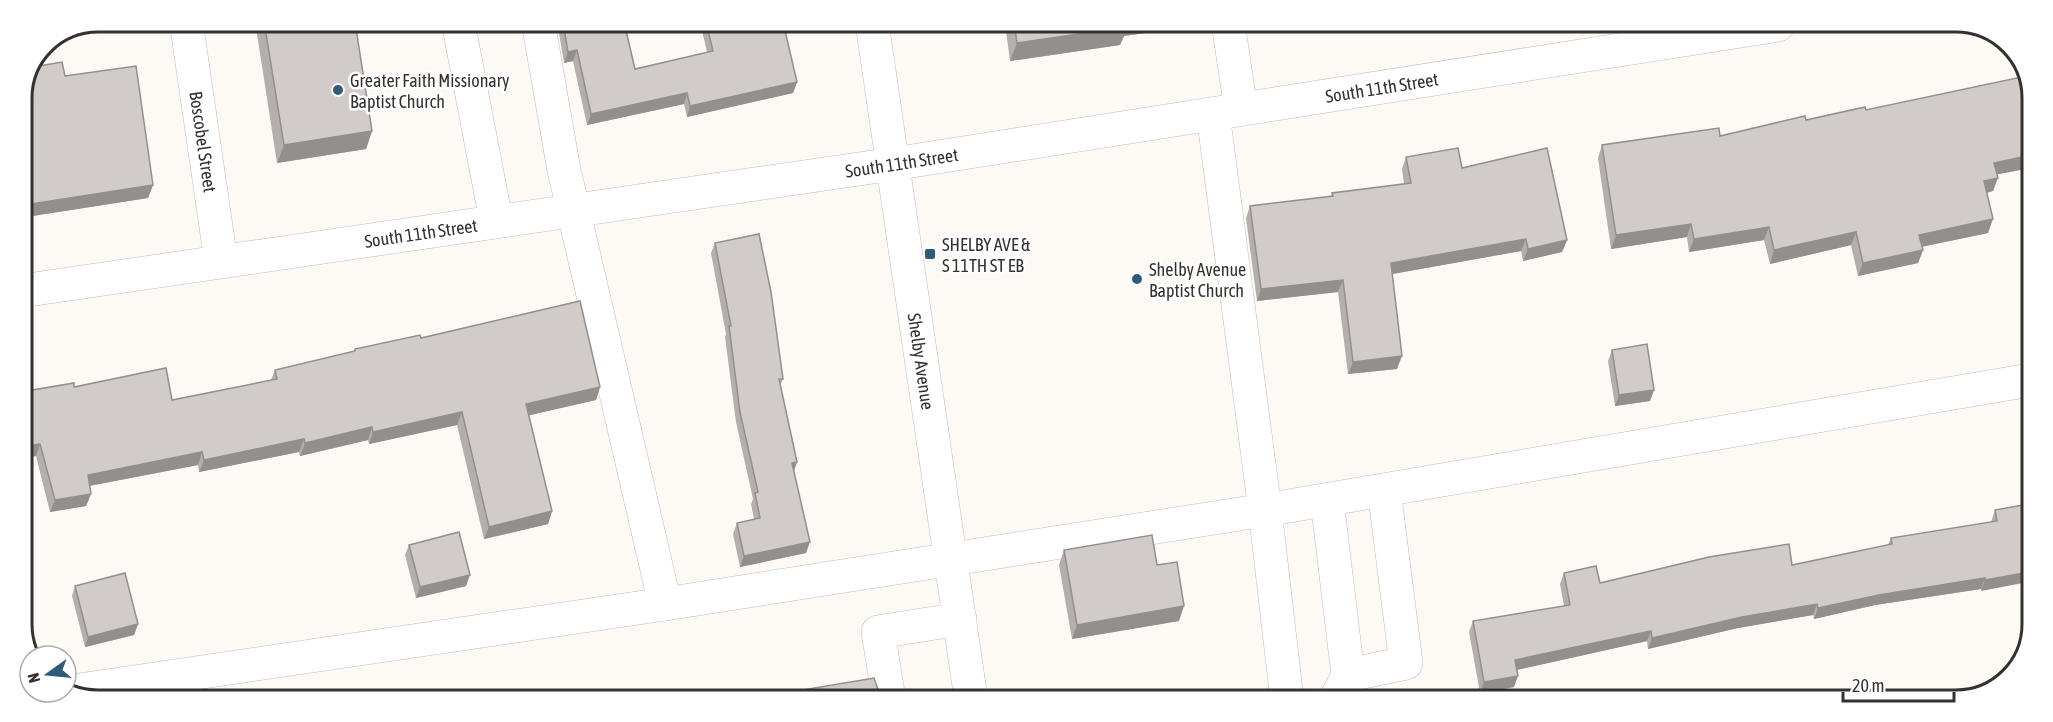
<svg xmlns="http://www.w3.org/2000/svg" width="2053" height="722" viewBox="0 0 2053 722" font-family="'Asap Condensed',sans-serif">
<style>
.lines{fill:none;stroke-linecap:round;stroke-linejoin:round}
.minor-casing{stroke:#c0bcb9;stroke-width:34}
.minor{stroke:#fff;stroke-width:33}
.wall{fill:#b4afad}
.shaded-wall{fill:#928f8d}
.building{fill:#d1ccc9;stroke:#928f8d;stroke-width:1.5}
.poi-dot{fill:#2d5c7a;stroke:#fff;stroke-width:2}
.labels{text-anchor:middle;dominant-baseline:central;stroke-width:5;stroke-linejoin:round;paint-order:stroke}
.poi-label{font-size:18px;fill:#343231;stroke:#fff;text-anchor:start}
.street-label{font-size:18px;fill:#343231;stroke:#fff}
.rim{fill:none;stroke:#343231;stroke-width:3}
</style>
<rect width="100%" height="100%" fill="#fdf9f5"/>
<g class="lines">
<g class="minor-casing">
<g id="minor">
<path id="s1" d="M186 21 221 261"/>
<path d="M458 22 496 220"/>
<path d="M538 22 564 170 665 604"/>
<path id="s2" d="M872 23 971 699"/>
<path d="M1228 23 1241 109"/>
<path id="s3" d="M21 291 893 164 1778 25"/>
<path d="M1327 500 1348 675 1335 700"/>
<path d="M1348 675 1406 663 1384 490"/>
<path d="M66 692 665 604 1265 510 1213 114"/>
<path d="M889 699 878 632 960 619"/>
<path d="M1287 700 1265 510 2030 380"/>
</g>
</g>
<use href="#minor" class="minor"/>
</g>
<path class="wall" d="M255 21 355 22 372 131 366 149 277 163Z
M560 22H624L635 69 707 52 700 22H790L788 26 784 27 797 82 793 93 687 117 684 104 587 125 573 61 564 63 558 27Z
M1005 23H1182L1180 28 1124 36 1120 45 1010 61Z
M65 76 153 185 148 198 26 217 25 210Z
M1866 110 1997 175 1993 191 1987 193 1988 233 1922 247 1923 250 1918 263 1858 276 1851 245 1770 264 1764 240 1689 252 1687 237 1611 249 1598 158 1602 145 1720 136 1806 120Z
M1406 157 1462 168 1567 240 1562 252 1523 261 1521 251 1392 274 1397 369 1348 374 1338 292 1257 301 1246 218 1250 206 1331 197 1332 193 1404 184 1402 169Z
M715 243 783 379 780 386 797 462 794 471 806 553 740 567 733 534 737 523 754 519 751 504 753 499 736 422 725 337 726 334 711 253Z
M421 338 600 387 596 400 529 415 552 511 548 524 484 539 457 425 369 444 368 440 300 456 299 452 199 472 198 465 90 486 91 494 86 506 50 512 36 456 21 459V392L74 387 172 400 271 380 275 370 354 351 355 349Z
M1612 350 1654 390 1650 401 1615 406 1608 361Z
M2029 504 1981 591V589L1875 605 1814 619 1813 615 1738 628 1648 649 1647 641 1517 670 1514 687 1480 693 1469 632 1473 621 1564 606 1560 584 1564 573 1600 583 1792 565 1888 545 1891 538 1991 522 1995 510Z
M409 545 466 586 416 598 405 555Z
M1064 550 1157 565 1179 621 1072 639 1059 565Z
M75 586 138 624 134 635 85 647 72 596Z"/>
<path class="shaded-wall" d="M780 22H790L788 26 778 28Z
M1124 23H1182L1180 28 1124 36 1120 45 1010 61 1017 43Z
M577 50 573 61 564 63 568 52Z
M797 82 793 93 687 117 690 106Z
M687 93 684 104 587 125 591 114Z
M372 131 366 149 277 163 284 145Z
M2031 155V168L1989 176 1994 163Z
M1998 178 1993 191 1979 194 1984 181Z
M153 185 148 198 26 217 31 204Z
M30 197 25 210 21 211V198Z
M1993 219 1988 233 1915 248 1919 235Z
M1691 224 1687 237 1611 249 1616 235Z
M1769 227 1764 240 1689 252 1694 239Z
M1856 232 1851 245 1770 264 1774 250Z
M1526 239 1521 251 1387 275 1391 263Z
M1567 240 1562 252 1523 261 1528 249Z
M1923 250 1918 263 1858 276 1863 263Z
M1343 280 1338 292 1257 301 1261 289Z
M1402 356 1397 369 1348 374 1353 362Z
M600 387 596 400 522 417 526 404Z
M1654 390 1650 401 1615 406 1619 395Z
M462 412 457 425 369 444 373 432Z
M372 427 368 440 300 456 305 443Z
M304 439 299 452 199 472 204 460Z
M40 444 36 456 21 459V447Z
M202 452 198 465 83 487 88 475Z
M797 462 793 473 792 463Z
M91 494 86 506 50 512 55 500Z
M552 511 548 524 484 539 489 527Z
M810 542 806 553 740 567 744 556Z
M2029 572 2028 582 1981 591 1985 580Z
M470 575 466 586 416 598 420 587Z
M1985 578 1981 589 1875 605 1814 619 1818 608 1879 595Z
M1817 604 1813 615 1738 628 1648 649 1652 638 1742 617Z
M1184 606 1179 621 1072 639 1077 625Z
M138 624 134 635 85 647 88 637Z
M1651 631 1647 641 1511 671 1515 660Z
M1518 676 1514 687 1480 693 1484 682Z"/>
<path class="building" d="M264 21 355 22 372 131 284 145Z
M563 22H624L635 69 713 51 706 22H783L797 82 690 106 687 93 591 114 577 50 568 52Z
M1014 23H1126L1127 27 1017 43Z
M62 62 65 76 136 66 153 185 31 204 30 197 21 198V93L33 67Z
M2026 76 2032 92 2031 155 1994 163 1998 178 1984 181 1993 219 1919 235 1923 250 1863 263 1856 232 1774 250 1769 227 1694 239 1691 224 1616 235 1602 145 1719 128 1720 136 1805 116 1806 120 1865 107 1866 110Z
M1458 148 1462 168 1547 148 1567 240 1528 249 1526 239 1391 263 1402 356 1353 362 1343 280 1261 289 1250 206 1333 196 1332 193 1411 183 1406 157Z
M759 234 771 292 783 379H779L797 462 792 463 810 542 744 556 737 523 760 518 755 493 758 492 740 412 729 326H731L715 243Z
M580 301 600 387 526 404 552 511 489 527 462 412 373 432 372 427 305 443 304 439 204 460 202 452 88 475 91 494 55 500 40 444 21 447V392L74 383V387L166 368 172 400 277 379 275 370 355 351V349L420 335 421 338Z
M1647 344 1654 390 1619 395 1612 350Z
M2029 504V572L1985 580V578L1879 595 1818 608 1817 604 1742 617 1652 638 1651 631 1515 660 1518 676 1484 682 1473 621 1570 605 1564 573 1596 566 1600 583 1709 557 1789 544 1792 565 1892 544 1891 538 1997 521 1995 510Z
M459 532 470 575 420 587 409 545Z
M1152 535 1157 565 1177 562 1184 606 1077 625 1064 550Z
M21 542 23 559H21Z
M125 573 138 624 88 637 75 586Z
M30 625 33 656H31L21 630V627Z
M874 678 880 695 884 699 754 698Z"/>
<g class="poi-dot">
<circle cx="338" cy="90" r="6"/>
<rect x="924" y="248" width="12" height="12" rx="3"/>
<circle cx="1137" cy="279" r="6"/>
</g>
<g class="labels">
<g class="poi-label">
<text x="350" y="80">Greater Faith Missionary<tspan x="350" dy="21">Baptist Church</tspan></text>
<text x="942" y="244">SHELBY AVE &amp;<tspan x="942" dy="21">S 11TH ST EB</tspan></text>
<text x="1149" y="269">Shelby Avenue<tspan x="1149" dy="21">Baptist Church</tspan></text>
</g>
<g class="street-label">
<text stroke="none"><textPath href="#s3" startOffset="1376">South 11th Street</textPath></text>
<text stroke="none"><textPath href="#s1" startOffset="122">Boscobel Street</textPath></text>
<text stroke="none"><textPath href="#s3" startOffset="890">South 11th Street</textPath></text>
<text stroke="none"><textPath href="#s3" startOffset="404">South 11th Street</textPath></text>
<text stroke="none"><textPath href="#s2" startOffset="342">Shelby Avenue</textPath></text>
</g>
</g>
<path d="M0 0H2053V722H0ZM98 32H1956A66 66 0 0 1 2022 98V624A66 66 0 0 1 1956 690H98A66 66 0 0 1 32 624V98A66 66 0 0 1 98 32Z" fill="#fff" fill-rule="evenodd"/>
<path class="rim" d="M98 32H1956A66 66 0 0 1 2022 98V624A66 66 0 0 1 1956 690H98A66 66 0 0 1 32 624V98A66 66 0 0 1 98 32Z"/>
<g transform="translate(48 674) rotate(255)"><circle r="28" fill="#ffffff" stroke="#aeadad" stroke-width="1.5"/>
<path d="M0-4.5L10 22L0 15L-10 22Z" fill="#2d5c7a"/>
<text y="-9" font-size="16" font-weight="bold" text-anchor="middle" fill="#343231">N</text>
</g>
<path d="M1843 692v9h111v-9" fill="none" stroke="#343231" stroke-width="3"/>
<text x="1852" y="692" font-size="18" fill="#343231" stroke="#ffffff" stroke-width="4.5" paint-order="stroke">20 m</text>
</svg>
